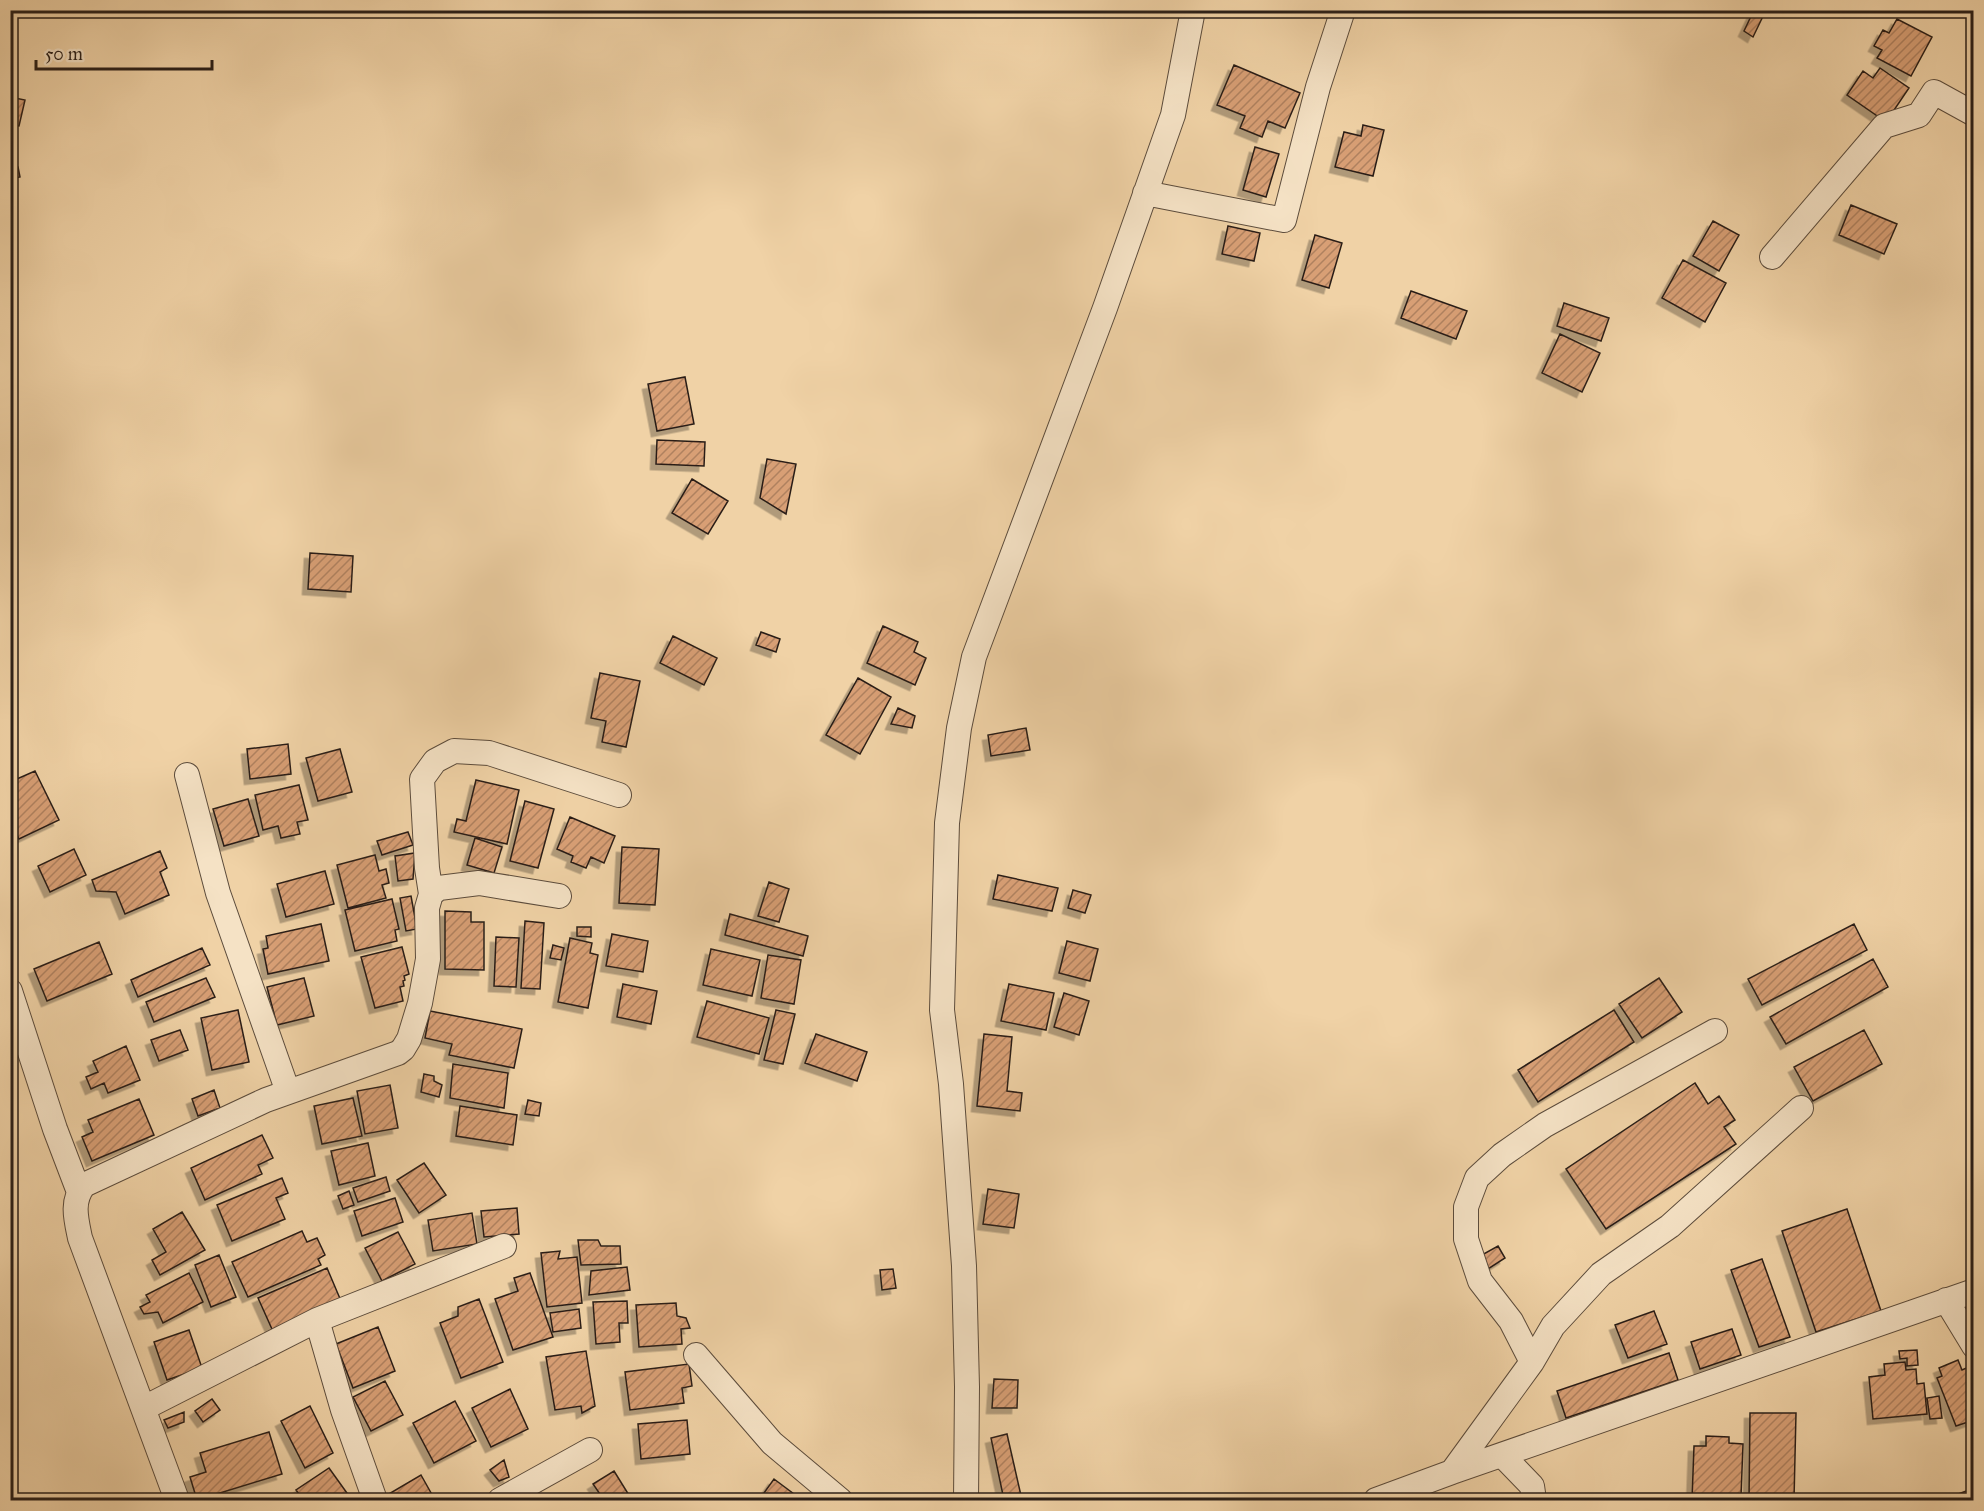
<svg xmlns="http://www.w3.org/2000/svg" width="1984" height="1511" viewBox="0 0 1984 1511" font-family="'IM FELL Great Primer',serif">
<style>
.building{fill:url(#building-hatch);stroke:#2a1f18;stroke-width:1.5;filter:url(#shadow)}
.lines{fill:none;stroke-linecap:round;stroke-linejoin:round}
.minor-casing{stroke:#5c4c3c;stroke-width:26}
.minor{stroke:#f5e2c5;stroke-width:24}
</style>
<defs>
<pattern id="building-hatch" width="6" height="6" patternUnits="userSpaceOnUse" patternTransform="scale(1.5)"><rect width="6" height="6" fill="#d89f75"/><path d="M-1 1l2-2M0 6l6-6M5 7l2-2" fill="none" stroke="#af815f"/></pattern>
<filter id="shadow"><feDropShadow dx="-5.5" dy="5.5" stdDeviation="0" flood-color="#0004"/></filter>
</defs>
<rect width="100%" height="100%" fill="#f0d2a6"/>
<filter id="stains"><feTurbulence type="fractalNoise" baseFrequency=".00333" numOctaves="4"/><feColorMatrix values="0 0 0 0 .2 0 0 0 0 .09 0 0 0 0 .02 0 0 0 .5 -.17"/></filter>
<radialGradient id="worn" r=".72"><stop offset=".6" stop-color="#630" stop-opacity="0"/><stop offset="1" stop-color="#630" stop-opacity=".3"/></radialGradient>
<path class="building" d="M1754 10H1766L1753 37 1744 31Z
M1897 19 1932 37 1911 76 1877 58 1882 50 1874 46 1883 30 1889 33Z
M1234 65 1300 93 1285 128 1268 121 1262 137 1240 128 1245 116 1217 105Z
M1880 68 1909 88 1886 122 1847 95 1863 71 1873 78Z
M10 97 25 100 19 126 10 125Z
M1363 125 1384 130 1373 176 1335 167 1344 132 1361 136Z
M1255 147 1279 154 1266 197 1243 190Z
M18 167 20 177 10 179V168Z
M1851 205 1897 224 1884 254 1839 235Z
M1713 221 1739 235 1719 271 1693 256Z
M1228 226 1260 233 1254 261 1222 254Z
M1315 235 1342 243 1329 288 1302 280Z
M1683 260 1726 283 1705 322 1662 298Z
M1411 291 1467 311 1456 339 1401 318Z
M1564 303 1609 318 1601 341 1557 326Z
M1560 334 1600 353 1582 392 1542 373Z
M685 377 694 424 657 431 648 384Z
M657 440 705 442 704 466 656 464Z
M767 459 796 464 786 514 760 498Z
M692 479 728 501 708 534 672 513Z
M310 553 353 556 351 592 308 589Z
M883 626 918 642 914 652 926 658 915 685 867 663Z
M761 632 780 639 776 652 756 645Z
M673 636 717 658 704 685 660 663Z
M600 673 640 681 626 747 602 742 606 721 591 718Z
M858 678 891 697 860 754 826 735Z
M898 708 915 716 912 728 891 724Z
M1026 728 1030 750 991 756 988 735Z
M288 744 291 774 250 779 247 749Z
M340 749 352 792 318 801 306 758Z
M35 771 59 820 19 839 10 821V782Z
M476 780 519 790 507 844 454 832 457 819 466 821Z
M299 785 308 820 297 822 300 834 281 838 278 826 263 830 255 795Z
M248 799 259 836 224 846 213 809Z
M525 801 554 809 538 868 510 861Z
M570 817 615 836 604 863 591 857 586 868 571 862 573 856 557 849Z
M408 832 413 845 382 855 377 841Z
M475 838 502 847 494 873 467 865Z
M622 847 659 849 655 905 619 903Z
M74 849 86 875 50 892 38 866Z
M160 851 167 868 160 872 169 895 125 914 116 892 96 891 92 880Z
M415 853 413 879 398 881 395 856Z
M375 855 379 871 386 869 389 883 382 885 386 898 348 908 337 865Z
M325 871 334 904 286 917 277 884Z
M998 875 1058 888 1052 911 993 899Z
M769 882 789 889 779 922 758 916Z
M1073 890 1091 895 1085 913 1068 908Z
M411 896 417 929 406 931 400 898Z
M392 899 399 929 395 930 397 941 355 951 345 910Z
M445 911 471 912V922H484V970L445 969Z
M730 914 808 936 803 956 725 935Z
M525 921 544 923 540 989 521 988Z
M321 924 329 961 268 974 263 949 268 948 266 936Z
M1854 924 1867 950 1762 1005 1748 979Z
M577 927H591V937L577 936Z
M612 934 648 941 643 972 606 966Z
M496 937 519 938 516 987 494 986Z
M570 938 592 943 590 953 598 955 588 1008 558 1002Z
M1067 941 1098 949 1090 981 1059 973Z
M99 942 112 974 47 1001 34 969Z
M553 945 564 948 561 960 550 958Z
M402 947 409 974 404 976 405 980 403 981 404 986 400 987 403 1001 375 1008 361 957Z
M202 948 210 965 138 997 131 980Z
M711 949 760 960 752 996 703 985Z
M768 955 801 960 794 1004 761 998Z
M1873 959 1888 987 1786 1044 1770 1017Z
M206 978 215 997 154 1022 146 1002Z
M304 978 314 1016 277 1025 267 987Z
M1659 978 1682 1012 1642 1038 1619 1004Z
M623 984 657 991 651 1024 617 1017Z
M1009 984 1054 993 1046 1030 1001 1021Z
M1064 993 1089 1001 1079 1035 1054 1027Z
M707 1001 769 1018 759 1054 697 1037Z
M238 1010 249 1062 212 1070 201 1018Z
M776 1010 795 1014 783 1064 764 1060Z
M1614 1010 1634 1042 1538 1102 1518 1070Z
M430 1011 522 1029 514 1068 449 1055 452 1044 425 1038Z
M180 1030 188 1050 159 1061 151 1040Z
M1864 1030 1882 1064 1813 1101 1794 1067Z
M816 1034 867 1052 857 1081 805 1063Z
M984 1034 1012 1037 1007 1091 1022 1093 1020 1111 977 1106Z
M126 1046 140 1080 108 1093 104 1083 91 1089 86 1077 98 1072 93 1061Z
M453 1064 508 1073 504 1108 450 1098Z
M424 1074 434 1076V1081L442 1085 439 1097 421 1092Z
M1695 1083 1708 1104 1719 1096 1735 1120 1724 1127 1736 1144 1606 1229 1566 1169Z
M390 1085 398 1128 365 1134 357 1091Z
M214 1090 220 1108 198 1116 192 1099Z
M353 1098 362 1136 322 1144 314 1106Z
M139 1099 154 1135 92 1161 82 1137 93 1132 88 1120Z
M528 1100 541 1103 539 1116 525 1114Z
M460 1106 517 1115 513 1145 456 1136Z
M262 1135 273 1158 258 1165 262 1174 205 1200 191 1168Z
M368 1143 375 1176 339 1185 331 1151Z
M424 1163 446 1195 419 1213 397 1180Z
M386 1177 390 1191 358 1202 353 1188Z
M282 1178 288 1193 276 1198 285 1219 232 1241 217 1205Z
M988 1189 1019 1194 1014 1228 983 1224Z
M349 1191 354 1205 343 1209 338 1196Z
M395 1198 403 1222 362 1236 354 1211Z
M517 1208 519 1234 484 1237 481 1211Z
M1847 1209 1881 1311 1816 1332 1782 1231Z
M182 1212 205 1250 160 1275 152 1260 166 1252 153 1229Z
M472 1213 477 1244 433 1251 428 1220Z
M302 1231 307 1242 317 1238 325 1255 318 1259 321 1265 248 1297 232 1262Z
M398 1232 415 1264 382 1281 365 1248Z
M578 1240H598L601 1246H620L621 1264 581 1265Z
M1498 1246 1505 1258 1488 1269 1480 1256Z
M560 1251 558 1259 577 1257 582 1303 547 1307 541 1253Z
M219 1255 236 1297 211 1307 195 1265Z
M1762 1259 1790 1337 1759 1347 1731 1270Z
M627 1267 630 1290 589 1295 591 1271Z
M327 1268 344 1308 276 1338 258 1298Z
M893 1269 896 1288 882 1290 880 1270Z
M189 1273 203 1302 163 1323 158 1312 144 1314 140 1307 150 1302 146 1295Z
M530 1273 553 1337 513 1350 495 1299 518 1291 514 1278Z
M479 1299 503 1362 461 1378 440 1323 458 1316V1307Z
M627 1301 628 1323H619L620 1342 596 1344 593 1302Z
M676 1303 677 1316 686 1318 690 1328 681 1329 682 1344 639 1347 636 1305Z
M579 1309 581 1328 553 1332 550 1313Z
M1654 1311 1667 1344 1628 1358 1615 1325Z
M378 1327 395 1371 353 1388 336 1344Z
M1732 1329 1741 1355 1700 1369 1691 1342Z
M189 1330 202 1368 167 1380 154 1342Z
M1917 1350 1918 1365 1907 1366V1358L1900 1359 1899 1351Z
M586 1351 595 1406 582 1413 581 1406 555 1410 546 1357Z
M1669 1353 1678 1380 1566 1418 1557 1391Z
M1958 1360 1962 1370 1971 1366 1974 1371V1420L1956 1426 1937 1378 1942 1376 1939 1368Z
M1905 1362 1906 1370 1916 1369 1917 1384 1924 1383 1927 1414 1873 1419 1869 1377 1885 1375 1884 1364Z
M689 1364 692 1386 682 1388 684 1403 630 1410 625 1372Z
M994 1379 1018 1380 1017 1408H992Z
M385 1381 403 1415 371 1431 353 1397Z
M510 1389 528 1429 491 1447 472 1408Z
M1939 1396 1942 1418 1930 1419 1927 1398Z
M212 1399 220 1410 203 1422 195 1411Z
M455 1401 476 1441 434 1463 413 1423Z
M310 1406 333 1453 305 1468 281 1421Z
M184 1412V1422L168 1428 164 1420Z
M1750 1413H1796L1794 1500H1749Z
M687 1420 690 1454 641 1459 638 1424Z
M269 1432 282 1474 197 1500 190 1477 206 1472 200 1453Z
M1007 1434 1022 1500H1004L991 1438Z
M1706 1436 1729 1437V1443L1743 1444 1741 1496 1733 1495V1500H1692L1694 1446H1706Z
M504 1460 509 1477 499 1481 490 1470Z
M329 1468 352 1500H303L296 1490Z
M614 1471 632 1500H604L593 1484Z
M421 1475 435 1500H390L387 1495Z
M774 1479 802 1500H759Z
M1974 1488V1500H1955L1953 1496Z"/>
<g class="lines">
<g class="minor-casing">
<path id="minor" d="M1145 193 1284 220 1318 87 1343 10
M1772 257 1884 126 1919 115 1934 92 1974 114
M187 775 218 893 288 1092
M431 894 427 868 422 779 435 761 454 751 489 753 619 795
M10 991 55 1129 79 1192
M1946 1300 1974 1346
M317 1320 343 1410 375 1500
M696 1355 772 1443 840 1500
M1532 1362 1511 1321 1480 1281 1466 1239V1207L1477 1178 1502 1155 1545 1125 1715 1031
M144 1408 317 1320 504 1246
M1502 1455 1532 1486 1534 1500
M1452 1472 1974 1291
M177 1500 80 1238C76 1219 71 1201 84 1185L266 1100 398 1053 403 1049 409 1039 420 1003 428 959 427 908 431 894 439 888 479 883 559 896
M500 1500 590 1450
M966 1500 967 1387 964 1266 951 1084 942 1010 947 823 959 728 974 657 1105 308 1173 115 1193 10
M1376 1500 1452 1472 1532 1362 1553 1326 1601 1274 1670 1226 1801 1108"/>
</g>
<use href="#minor" class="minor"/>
</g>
<rect width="1984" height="1511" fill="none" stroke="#f0d2a6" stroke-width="36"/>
<rect x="12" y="12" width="1960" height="1487" fill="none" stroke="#2a1f18" stroke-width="3"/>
<rect x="18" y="18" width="1948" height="1475" fill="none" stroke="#2a1f18" stroke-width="1.5"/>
<path d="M36 60v9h176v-9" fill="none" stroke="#2a1f18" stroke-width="3"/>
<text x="45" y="60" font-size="18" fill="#2a1f18" stroke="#f5e2c5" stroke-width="4.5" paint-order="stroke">50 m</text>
<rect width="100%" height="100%" filter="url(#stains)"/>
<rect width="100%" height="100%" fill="url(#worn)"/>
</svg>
